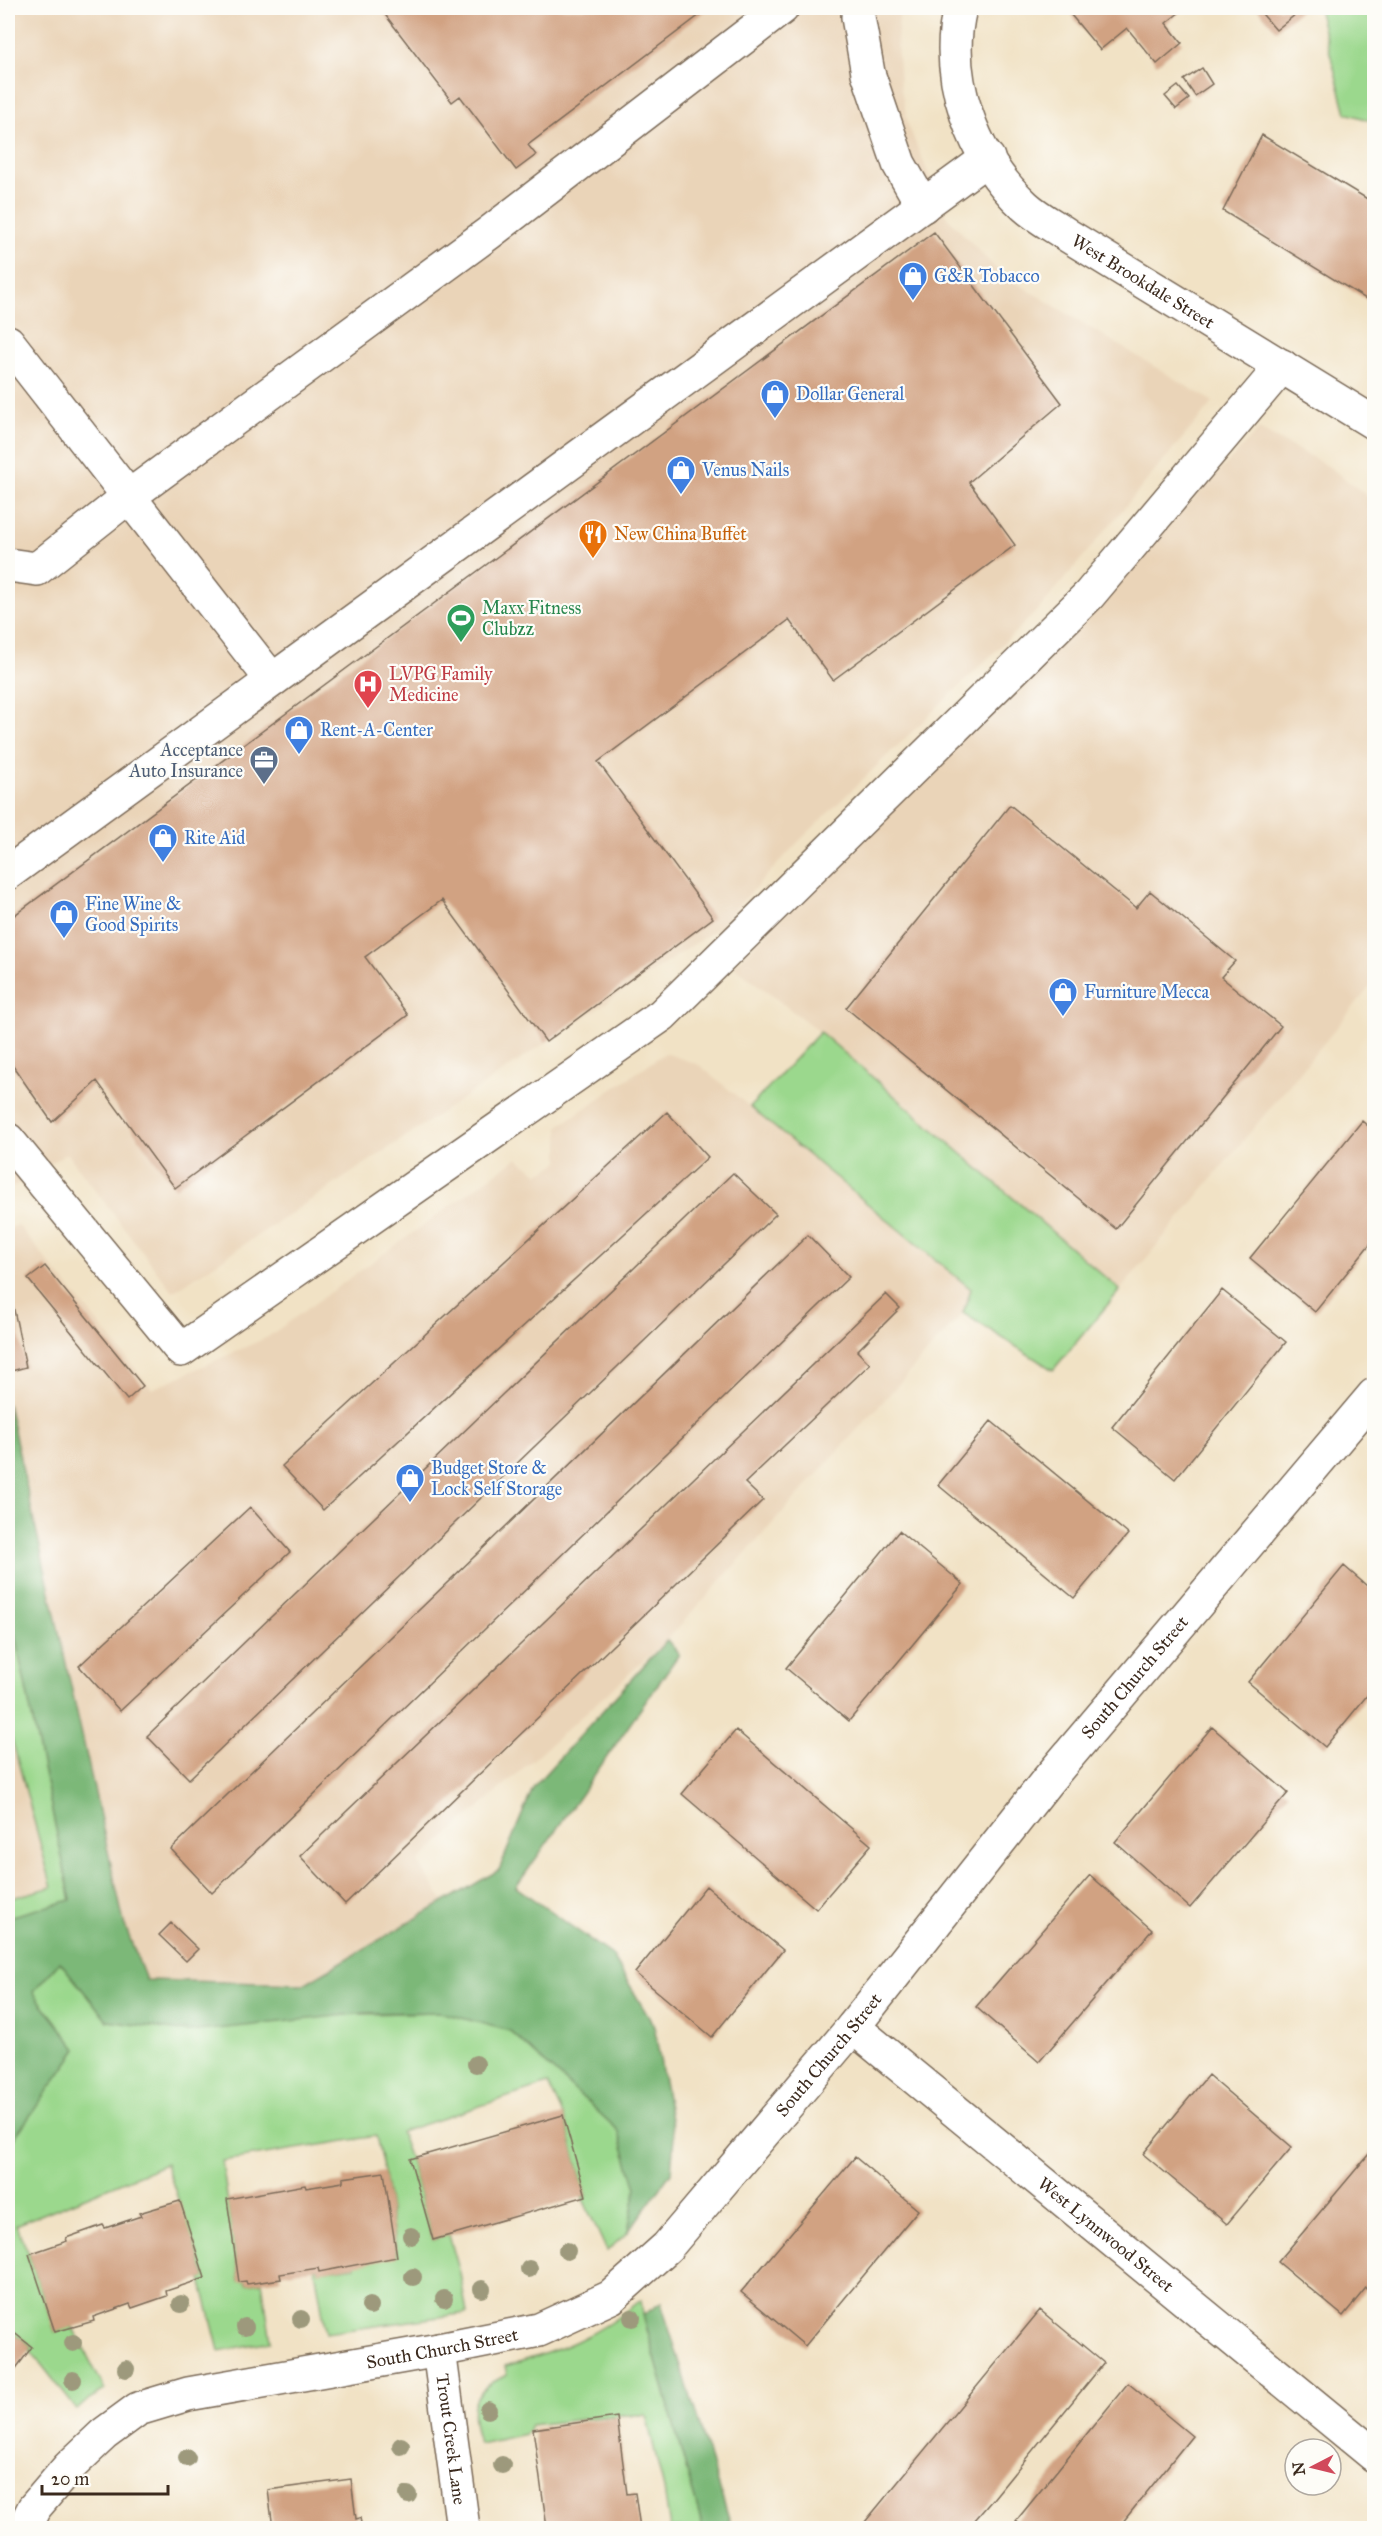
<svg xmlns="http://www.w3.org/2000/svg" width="1382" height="2536" viewBox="0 0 1382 2536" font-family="'IM FELL Great Primer',serif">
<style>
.built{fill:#ead4b8}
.green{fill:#9bd88d;stroke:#6b8156;stroke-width:1.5}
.forest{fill:#7cb878;stroke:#5c714b;stroke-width:1.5}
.building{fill:#d1a282}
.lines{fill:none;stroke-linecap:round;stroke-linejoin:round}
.minor-casing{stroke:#7b6a58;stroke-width:36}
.minor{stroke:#fff;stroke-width:33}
.tree{fill:#9d997b}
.labels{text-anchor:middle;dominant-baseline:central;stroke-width:4.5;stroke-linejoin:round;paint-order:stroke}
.shop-label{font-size:18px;fill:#366cbe;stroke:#fdfcf7;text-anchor:start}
.street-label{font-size:18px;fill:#3b2a1e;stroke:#fdfcf7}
.food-label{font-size:18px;fill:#c56008;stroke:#fdfcf7;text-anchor:start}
.leisure-label{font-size:18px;fill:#27864d;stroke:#fdfcf7;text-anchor:start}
.health-label{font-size:18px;fill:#be3a42;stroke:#fdfcf7;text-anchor:start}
.service-label{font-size:18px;fill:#4e5e75;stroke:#fdfcf7;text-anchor:end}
</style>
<rect width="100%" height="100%" fill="#fdfcf7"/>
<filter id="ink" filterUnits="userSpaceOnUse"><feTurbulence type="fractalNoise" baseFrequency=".0167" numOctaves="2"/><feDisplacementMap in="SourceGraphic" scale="12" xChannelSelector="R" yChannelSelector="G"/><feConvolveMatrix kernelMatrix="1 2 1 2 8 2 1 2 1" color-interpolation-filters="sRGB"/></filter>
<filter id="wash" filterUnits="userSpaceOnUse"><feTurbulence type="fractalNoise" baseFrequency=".008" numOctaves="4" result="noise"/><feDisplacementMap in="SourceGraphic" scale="24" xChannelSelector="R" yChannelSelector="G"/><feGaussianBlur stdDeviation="1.35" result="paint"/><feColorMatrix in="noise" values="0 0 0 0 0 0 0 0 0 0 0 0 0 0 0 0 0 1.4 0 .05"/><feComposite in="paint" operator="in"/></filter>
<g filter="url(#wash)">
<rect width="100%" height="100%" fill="#f1e2c5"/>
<path class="built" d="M8 8H900L897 41 900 84 908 125 946 216 1000 273 1213 402 1040 608 798 842 718 928 173 1292 67 1153 8 1190Z
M1259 429 1328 466 1374 501V982L1120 1290 820 1032 733 966 1084 616Z
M665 1053 699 1065 971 1289 963 1313 667 1640 418 1862 444 1902 304 1984 146 1980 124 1923 8 1404V1229L18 1225 152 1389 268 1337 517 1158 539 1174 559 1162V1126Z
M8 1604 71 1900 8 1917Z"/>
<path class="green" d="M1318 8H1374V122L1346 113Z
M820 1032 1120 1290 1053 1370 963 1313 971 1289 750 1107Z
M8 1604 71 1900 8 1917V1899L52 1887 8 1725Z
M60 1962 108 2021 440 2012 510 2031 618 2130 636 2188 628 2232 607 2251 582 2197 586 2196 563 2115 548 2084 400 2132 410 2159 433 2240 449 2235 460 2273 467 2313 326 2333 315 2269 318 2268 319 2271 355 2266V2263L397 2256 384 2172 376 2136 222 2161 239 2281H246L247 2284 262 2282 271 2341 219 2351 201 2279 205 2277 166 2164 16 2225 29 2254 55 2332 72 2326 105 2390 89 2399 77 2410 30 2350 32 2347 8 2328V2147L77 2049 33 1992Z
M641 2300 643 2315 703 2528H670L664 2489 646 2415H621L531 2425 525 2434 479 2444C469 2406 469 2392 507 2375L505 2366C559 2351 596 2337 641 2300Z"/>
<path class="forest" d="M8 1404 124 1923 146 1980 304 1984 499 1870 534 1786 667 1640 679 1654 516 1887 612 1955 654 2026 674 2136 671 2173 628 2232 636 2188 618 2130 510 2031 440 2012 365 2013 189 2032 108 2021 60 1962 33 1992 77 2049 8 2147V1917L71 1900 8 1603Z
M661 2303 732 2528H703L643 2315Z"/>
<g id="blocks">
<path class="building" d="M380 8H709L528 145 536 155 516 170 460 96 452 102Z
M1080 8H1185L1166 23 1182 43 1157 64 1127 28 1100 50 1071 15Z
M1257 8H1298L1301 10 1276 30Z
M1202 68 1212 84 1195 96 1184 80Z
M1178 86 1189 99 1176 109 1165 96Z
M1262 135 1374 203V304L1223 211Z
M934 232 1062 403 969 482 1015 545 833 680 789 620 598 762 713 918 546 1042 442 900 365 957 408 1015 175 1188 97 1081 52 1122 8 1059V920Z
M1010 805 1136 908 1150 891 1235 961 1221 977 1281 1026 1116 1229 846 1008Z
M667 1112 708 1157 323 1510 282 1466Z
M1362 1121 1374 1131V1239L1315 1312 1250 1258Z
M733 1173 776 1214 189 1779 147 1736Z
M808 1235 849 1277 212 1893 171 1849Z
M45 1266 143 1386 127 1400 28 1279Z
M1222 1290 1286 1342 1175 1479 1112 1427Z
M8 1291H10L26 1367 8 1372Z
M886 1294 900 1308 857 1351 870 1364 745 1483 763 1500 345 1904 300 1856Z
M991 1421 1128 1534 1074 1598 938 1485Z
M250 1507 290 1552 120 1711 79 1666Z
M899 1531 963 1584 849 1721 786 1668Z
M1344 1566 1374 1592V1687L1325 1747 1248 1682Z
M1212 1727 1288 1793 1190 1908 1115 1842Z
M736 1730 871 1845 816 1909 682 1794Z
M1090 1875 1152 1930 1039 2062 976 2007Z
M706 1886 783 1950 712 2037 635 1973Z
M171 1923 198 1949 186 1961 159 1935Z
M1208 2075 1292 2147 1227 2224 1143 2154Z
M563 2115 586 2196 433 2240 410 2159Z
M1374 2148V2278L1343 2316 1278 2262Z
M855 2157 918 2210 805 2346 741 2292Z
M384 2172 397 2257 319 2272 318 2268 280 2274 281 2279 247 2284 246 2281 239 2282 227 2199 305 2185 306 2188 343 2182V2178Z
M180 2201 205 2278 166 2291 167 2296 132 2308 130 2304 93 2317 94 2321 55 2332 29 2254 67 2241 66 2238 103 2225 105 2228 141 2216 139 2213Z
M1040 2310 1104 2363 993 2499 968 2528H860Z
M8 2328 32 2347 8 2379Z
M1128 2383 1192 2436 1118 2528H1025L1016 2521Z
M617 2417 627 2494 635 2493 640 2528H547L533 2429Z
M351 2479 356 2519 360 2518 362 2528H273L268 2490Z"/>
</g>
</g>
<g filter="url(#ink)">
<use href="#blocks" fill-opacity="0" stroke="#7b6a58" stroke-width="1.5"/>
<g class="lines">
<g class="minor-casing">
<g id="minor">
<path d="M859 8 858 17 868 73 899 164 923 206"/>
<path id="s1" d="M960 8C943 77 973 158 1025 206 1037 217 1054 226 1067 235L1374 423"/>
<path d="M8 342 272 680"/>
<path d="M8 565 37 569 128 497 489 233 782 8"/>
<path d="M8 873 988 158"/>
<path d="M8 1140 181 1350 662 1015 1089 595 1282 366"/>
<path id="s2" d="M853 2027 1374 2455"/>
<path id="s3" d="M439 2350 463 2528"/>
<path id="s4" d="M24 2528 34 2508 69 2467 104 2434 138 2409 188 2394 439 2350 539 2330 611 2297 667 2247 853 2027 1047 1781 1374 1395"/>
</g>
</g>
<use href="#minor" class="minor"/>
</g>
<g class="tree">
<circle cx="476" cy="2064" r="9"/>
<circle cx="411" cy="2236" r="9"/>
<circle cx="567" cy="2251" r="9"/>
<circle cx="529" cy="2269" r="9"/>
<circle cx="413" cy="2277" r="9"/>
<circle cx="482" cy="2289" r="9"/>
<circle cx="444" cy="2299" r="9"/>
<circle cx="181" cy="2304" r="9"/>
<circle cx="370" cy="2306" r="9"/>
<circle cx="632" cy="2318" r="9"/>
<circle cx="301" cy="2319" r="9"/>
<circle cx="245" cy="2327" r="9"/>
<circle cx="73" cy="2343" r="9"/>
<circle cx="126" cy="2369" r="9"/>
<circle cx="73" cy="2380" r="9"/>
<circle cx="488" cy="2410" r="9"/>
<circle cx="401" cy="2446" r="9"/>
<circle cx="187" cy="2458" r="9"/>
<circle cx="502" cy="2465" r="9"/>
<circle cx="408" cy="2495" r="9"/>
</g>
</g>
<defs>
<g id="shop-pin" transform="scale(1.5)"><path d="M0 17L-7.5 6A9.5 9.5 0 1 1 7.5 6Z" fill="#3f7fe0" stroke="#fdfcf7"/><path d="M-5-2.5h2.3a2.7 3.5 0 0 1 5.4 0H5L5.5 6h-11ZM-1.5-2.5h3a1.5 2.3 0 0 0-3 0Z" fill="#fff"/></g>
<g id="restaurant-pin" transform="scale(1.5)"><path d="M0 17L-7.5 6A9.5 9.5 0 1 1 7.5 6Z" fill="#e8710a" stroke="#fdfcf7"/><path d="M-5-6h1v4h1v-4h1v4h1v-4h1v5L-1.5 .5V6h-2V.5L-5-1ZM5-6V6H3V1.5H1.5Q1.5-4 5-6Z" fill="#fff"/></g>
<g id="stadium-pin" transform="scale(1.5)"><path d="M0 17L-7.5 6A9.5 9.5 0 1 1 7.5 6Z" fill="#2e9e5b" stroke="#fdfcf7"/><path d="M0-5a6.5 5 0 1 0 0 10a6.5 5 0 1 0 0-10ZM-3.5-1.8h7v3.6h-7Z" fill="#fff"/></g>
<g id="hospital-pin" transform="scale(1.5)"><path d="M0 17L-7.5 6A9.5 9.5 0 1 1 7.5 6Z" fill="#e0444e" stroke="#fdfcf7"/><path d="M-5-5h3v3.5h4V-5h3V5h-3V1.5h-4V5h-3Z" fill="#fff"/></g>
<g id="office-pin" transform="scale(1.5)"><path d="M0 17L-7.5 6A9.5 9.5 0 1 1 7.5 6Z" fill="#5c6f8a" stroke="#fdfcf7"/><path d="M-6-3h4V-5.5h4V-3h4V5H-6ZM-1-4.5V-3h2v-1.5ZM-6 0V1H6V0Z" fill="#fff"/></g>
</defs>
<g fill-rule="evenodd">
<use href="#shop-pin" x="913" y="276"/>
<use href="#shop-pin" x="775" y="394"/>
<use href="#shop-pin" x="681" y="470"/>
<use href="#restaurant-pin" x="593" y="534"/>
<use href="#stadium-pin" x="461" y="618"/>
<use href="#hospital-pin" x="368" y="684"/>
<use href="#shop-pin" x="299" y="730"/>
<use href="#office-pin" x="264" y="760"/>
<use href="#shop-pin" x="163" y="838"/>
<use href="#shop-pin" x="64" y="914"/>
<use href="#shop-pin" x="1063" y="992"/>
<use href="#shop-pin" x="410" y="1478"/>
</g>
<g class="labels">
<g class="shop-label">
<text x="934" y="276">G&amp;R Tobacco</text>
<text x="796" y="394">Dollar General</text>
<text x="702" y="470">Venus Nails</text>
<text x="320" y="730">Rent-A-Center</text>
<text x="184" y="838">Rite Aid</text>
<text x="85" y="904">Fine Wine &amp;<tspan x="85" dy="21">Good Spirits</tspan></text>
<text x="1084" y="992">Furniture Mecca</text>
<text x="431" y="1468">Budget Store &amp;<tspan x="431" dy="21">Lock Self Storage</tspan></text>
</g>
<g class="street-label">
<text stroke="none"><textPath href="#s1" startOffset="358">West Brookdale Street</textPath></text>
<text stroke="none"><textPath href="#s4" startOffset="1467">South Church Street</textPath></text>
<text stroke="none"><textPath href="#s4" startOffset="981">South Church Street</textPath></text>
<text stroke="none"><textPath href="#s2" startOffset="327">West Lynnwood Street</textPath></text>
<text stroke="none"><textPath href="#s4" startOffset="477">South Church Street</textPath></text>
<text stroke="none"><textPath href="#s3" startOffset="90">Trout Creek Lane</textPath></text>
</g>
<g class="food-label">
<text x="614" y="534">New China Buffet</text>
</g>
<g class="leisure-label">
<text x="482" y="608">Maxx Fitness<tspan x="482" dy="21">Clubzz</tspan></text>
</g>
<g class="health-label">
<text x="389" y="674">LVPG Family<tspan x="389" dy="21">Medicine</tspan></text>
</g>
<g class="service-label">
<text x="243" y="750">Acceptance<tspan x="243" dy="21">Auto Insurance</tspan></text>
</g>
</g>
<rect width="1382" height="2536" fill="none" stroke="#fdfcf7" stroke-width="30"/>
<g transform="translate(1313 2467) rotate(263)"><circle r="28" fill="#fdfcf7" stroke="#afa8a0" stroke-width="1.5"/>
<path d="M0-4.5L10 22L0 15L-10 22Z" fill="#d1495b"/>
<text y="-9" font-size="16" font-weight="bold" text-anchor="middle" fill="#3b2a1e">N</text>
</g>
<path d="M42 2485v9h126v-9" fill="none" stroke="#3b2a1e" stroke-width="3"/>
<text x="51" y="2485" font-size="18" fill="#3b2a1e" stroke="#fdfcf7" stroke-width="4.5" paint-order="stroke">20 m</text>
</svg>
